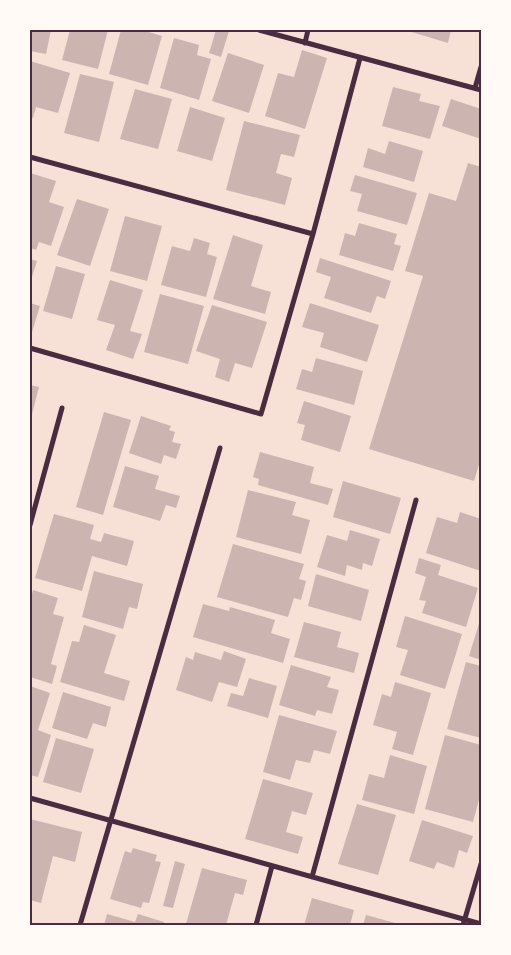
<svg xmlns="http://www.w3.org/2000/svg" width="511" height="955" viewBox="0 0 511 955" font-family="'Fira Sans Condensed',sans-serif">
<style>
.building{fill:#ccb4b1}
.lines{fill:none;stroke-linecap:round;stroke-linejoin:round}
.minor{stroke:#4a2c40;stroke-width:5}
.neatline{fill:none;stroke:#4a2c40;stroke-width:2}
</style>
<rect width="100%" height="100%" fill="#f7e1d7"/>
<path class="building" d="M30 30H51L46 54 30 51Z
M70 30H108L98 69 62 60Z
M121 30H142L162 36 148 85 109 74Z
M216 30 229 31 221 57 209 53Z
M405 30H451L448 43Z
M174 38 199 45 197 55 211 59 199 100 160 88Z
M302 50 327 58 305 129 265 116 278 73 294 77Z
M228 53 264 65 249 113 212 101Z
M30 61 70 73 58 113 36 107 33 118 30 117Z
M80 74 114 82 99 142 64 133Z
M393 87 421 94 419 101 440 106 430 139 382 126Z
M135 89 172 99 158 149 120 139Z
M451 99 481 109V139L442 126Z
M190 107 225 118 212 161 177 151Z
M244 121 300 135 294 157 281 154 276 173 292 178 285 205 226 190Z
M389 141 423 151 414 182 363 167 368 148 385 154Z
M468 163 481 167V458L474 481 369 449 423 276 405 271 429 193 456 201Z
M30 173 56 181 49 202 64 207 51 246 39 242 36 250 30 248Z
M355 175 417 193 407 225 357 211 362 194 350 191Z
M77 199 109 209 90 266 57 255Z
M125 216 162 226 147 281 110 271Z
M359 223 397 234 394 244 401 246 393 271 339 255 345 233 355 236Z
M233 235 263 245 251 286 271 292 265 314 213 299Z
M194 238 210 243 207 254 217 257 206 297 161 285 172 246 190 251Z
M320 258 391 281 385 299 377 296 371 313 324 298 331 277 316 272Z
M30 259 37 261 30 283Z
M56 266 85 274 72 319 43 311Z
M110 280 143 290 130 331 142 334 133 359 106 350 115 325 97 320Z
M160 294 204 306 188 364 144 352Z
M30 303 40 306 32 332 30 331Z
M310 303 379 325 367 362 320 347 324 333 302 327Z
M212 305 267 322 252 368 235 363 229 382 215 377 220 359 196 351Z
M316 358 363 371 354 405 296 389 302 369 312 372Z
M30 385 39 387 31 418H30Z
M304 401 351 416 340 452 301 440 305 425 297 423Z
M104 412 131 420 103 515 76 507Z
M141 416 171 426 169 430 175 432 172 442 181 444 176 459 164 455 161 464 129 453Z
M260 452 314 467 310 483 333 489 328 505 258 485 259 479 253 477Z
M125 466 159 476 155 489 180 496 176 508 166 505 160 521 113 507Z
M343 481 401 498 390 534 333 517Z
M248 490 296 502 292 515 310 520 301 554 236 537Z
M460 512 481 519V571L426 553 437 517 457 523Z
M54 514 94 525 90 539 101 542 104 533 134 541 127 566 92 556 82 591 35 578Z
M350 530 380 539 372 566 363 563 362 570 347 565 345 576 317 567 327 535 347 541Z
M233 544 304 564 299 579 306 581 301 600 294 598 288 617 217 597Z
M419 558 441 565 438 575 478 588 466 627 422 613 426 601 419 600 426 577 415 573Z
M94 571 143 584 137 609 129 607 123 629 82 617Z
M316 574 369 590 361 621 308 606Z
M33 590 58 598 53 614 64 617 51 664 57 666 52 684 30 677V601Z
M203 604 229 611 230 607 275 620 271 633 290 639 283 663 193 637Z
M405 616 462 634 445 689 400 675 408 650 396 647Z
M481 617V660L469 656Z
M304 622 341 632 337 647 359 653 354 673 294 657Z
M84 625 116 635 104 673 130 681 124 701 60 682 72 641 79 642Z
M224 651 246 659 237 687 219 682 212 702 176 690 186 657 193 660 195 652 221 660Z
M466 662 481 666V738L447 729Z
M291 665 331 677 327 687 339 690 332 714 317 710 315 716 279 705Z
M249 678 277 686 268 718 227 706 231 693 243 696Z
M395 682 431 693 413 755 392 749 397 732 373 725 382 694 391 697Z
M30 686 50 693 38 730 51 735 38 777 30 775Z
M63 692 111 707 106 727 93 723 87 739 52 728Z
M279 715 337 731 330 754 314 750 310 763 296 760 290 780 263 772Z
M445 735 481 745V792L473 822 425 809Z
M56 738 94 749 81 793 43 782Z
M390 755 427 766 414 814 362 800 369 774 384 778Z
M263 779 313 793 306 815 292 811 286 832 303 837 298 854 245 839Z
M357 804 396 815 378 875 338 864Z
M30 819 82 832 75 862 53 856 41 903 30 900Z
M422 820 473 836 467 853 459 850 454 868 437 862 434 869 409 861Z
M133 848 157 855 155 861 161 862 149 903 143 902 141 908 110 899 125 851 131 853Z
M175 861 185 864 173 908 163 906Z
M202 868 247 880 243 895 235 893 226 925 186 924Z
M312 898 354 910 350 925H304Z
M107 914 135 922 138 914 164 922 163 925H104Z
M366 915 399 924V925H363Z"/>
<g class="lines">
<path class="minor" d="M259 30 481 90
M305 43 308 30
M475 88 481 67
M30 157 313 234
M30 348 261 414 313 234 360 58
M30 525 62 408
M30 798 481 924
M312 877 416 500
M80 925 220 448
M256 925 272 866
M463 925 481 864"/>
</g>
<rect width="511" height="955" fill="none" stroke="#fffaf5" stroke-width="62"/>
<rect x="31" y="31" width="449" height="893" class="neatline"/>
</svg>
